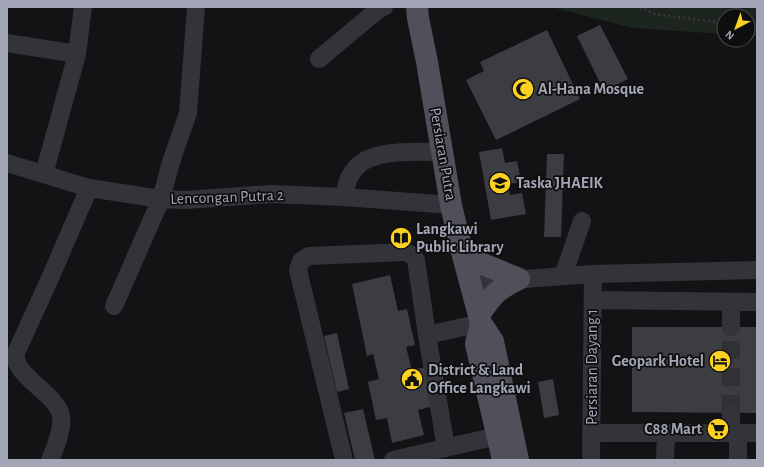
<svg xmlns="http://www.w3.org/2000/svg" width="764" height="467" viewBox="0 0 764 467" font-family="'Alegreya Sans',sans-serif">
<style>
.green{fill:#1d251f}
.building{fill:#3c3d42}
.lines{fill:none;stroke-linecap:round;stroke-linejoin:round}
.minor-tunnel{stroke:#303035;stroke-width:18;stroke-dasharray:18 9;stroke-linecap:butt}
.path{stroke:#393a41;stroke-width:2.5;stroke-dasharray:2 3;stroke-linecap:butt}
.minor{stroke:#33343a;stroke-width:18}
.major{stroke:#4f5059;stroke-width:22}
.labels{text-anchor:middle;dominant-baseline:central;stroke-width:3.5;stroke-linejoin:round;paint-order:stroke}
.poi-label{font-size:16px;font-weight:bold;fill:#a3a6b6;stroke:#0e0e0f;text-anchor:start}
.street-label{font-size:16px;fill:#a3a6b6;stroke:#0e0e0f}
</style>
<rect width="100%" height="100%" fill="#131315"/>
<path class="green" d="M551 7H757V36H748V16H724V34L633 28Z"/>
<path class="building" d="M600 25 628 79 604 91 577 36Z
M547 30 580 99 496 140 466 80 484 71 480 62Z
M502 148 505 163 517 161 521 182 508 184 510 195 522 193 526 214 491 220 479 152Z
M547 154H564L561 237H544Z
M390 275 398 311 407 309 415 345 406 347 412 370 426 367 434 406 418 410 424 435 392 443 387 418 376 420 368 382 379 379 373 354 367 356 352 284Z
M632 327H757V413L632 412Z
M337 333 349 389 337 392 324 336Z
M553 379 559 415 544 418 538 382Z
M363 409 375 460H355L344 413Z"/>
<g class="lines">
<path class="minor-tunnel" d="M731 413V327"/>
<path class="path" d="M640 7 655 14 724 23
M748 27 757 29"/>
<path class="minor" d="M7 43 77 54
M319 59 380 8 384 7
M7 163 89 188 161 199 185 200 271 194 344 197 451 205
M44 174 77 54 83 7
M344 197C346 191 346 184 349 178 352 171 360 162 368 159 388 150 420 152 442 152
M563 276 582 221
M470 283 593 274 757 270
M593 300 757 302
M114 306 161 199 171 162 188 113 196 7
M731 327V302
M427 335 446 448
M731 413V433
M592 433H757
M738 433V460
M50 460C55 449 63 428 61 416 57 393 12 376 16 353L51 276 89 188
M344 460 298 270 301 261 309 256 406 252 412 255 416 260 427 335 481 323
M393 460 497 436
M591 460 593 274
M665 460 666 433"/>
<path class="major" d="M417 7 418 18 427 62 451 205 462 252 481 323 493 341 518 460
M462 252 478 262 519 279
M479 315C492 296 497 289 519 279
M481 323 476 344 503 460"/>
</g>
<defs>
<g id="mosque-disc" transform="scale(1.15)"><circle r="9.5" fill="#fdd122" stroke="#0e0e0f"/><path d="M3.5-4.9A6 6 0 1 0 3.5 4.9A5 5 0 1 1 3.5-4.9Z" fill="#111"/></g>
<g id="school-disc" transform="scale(1.15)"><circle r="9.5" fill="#fdd122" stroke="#0e0e0f"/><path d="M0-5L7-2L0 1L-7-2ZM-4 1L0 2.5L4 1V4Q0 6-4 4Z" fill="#111"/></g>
<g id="library-disc" transform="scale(1.15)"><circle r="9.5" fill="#fdd122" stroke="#0e0e0f"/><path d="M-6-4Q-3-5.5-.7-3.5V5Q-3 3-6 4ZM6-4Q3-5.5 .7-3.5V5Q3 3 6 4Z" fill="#111"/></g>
<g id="hotel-disc" transform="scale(1.15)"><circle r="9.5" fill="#fdd122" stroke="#0e0e0f"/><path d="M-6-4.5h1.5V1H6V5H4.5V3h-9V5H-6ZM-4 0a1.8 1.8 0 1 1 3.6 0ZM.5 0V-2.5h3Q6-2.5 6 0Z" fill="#111"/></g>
<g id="civic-disc" transform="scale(1.15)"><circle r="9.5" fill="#fdd122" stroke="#0e0e0f"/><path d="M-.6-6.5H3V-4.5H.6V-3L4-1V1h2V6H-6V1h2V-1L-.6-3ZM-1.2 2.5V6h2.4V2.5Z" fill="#111"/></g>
<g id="supermarket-disc" transform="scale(1.15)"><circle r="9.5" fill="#fdd122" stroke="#0e0e0f"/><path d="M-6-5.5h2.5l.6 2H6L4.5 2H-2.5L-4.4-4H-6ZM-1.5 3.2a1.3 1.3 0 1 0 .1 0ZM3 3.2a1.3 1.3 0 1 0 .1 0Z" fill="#111"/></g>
</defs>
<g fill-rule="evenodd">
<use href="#mosque-disc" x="523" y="89"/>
<use href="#school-disc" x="500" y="183"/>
<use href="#library-disc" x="401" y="238"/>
<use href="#hotel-disc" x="720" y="361"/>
<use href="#civic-disc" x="412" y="379"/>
<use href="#supermarket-disc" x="718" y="429"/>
</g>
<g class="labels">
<g class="poi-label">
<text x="538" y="89">Al-Hana Mosque</text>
<text x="516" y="183">Taska JHAEIK</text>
<text x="416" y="229">Langkawi<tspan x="416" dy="18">Public Library</tspan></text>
<text x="704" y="361" text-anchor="end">Geopark Hotel</text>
<text x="428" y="370">District &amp; Land<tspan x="428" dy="18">Office Langkawi</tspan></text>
<text x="702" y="429" text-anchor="end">C88 Mart</text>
</g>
<g class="street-label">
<text transform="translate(443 154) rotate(80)">Persiaran Putra</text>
<text transform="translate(227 197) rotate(-2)">Lencongan Putra 2</text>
<text transform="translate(592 367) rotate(-90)">Persiaran Dayang 1</text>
</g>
</g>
<rect width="764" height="467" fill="none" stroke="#a3a6b6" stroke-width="16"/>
<g transform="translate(736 28) rotate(221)"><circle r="19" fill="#0e0e0f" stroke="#4a4b52"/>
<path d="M0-3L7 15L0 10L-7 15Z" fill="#fdd122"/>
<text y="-6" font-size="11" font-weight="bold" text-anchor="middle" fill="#a3a6b6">N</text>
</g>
</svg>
